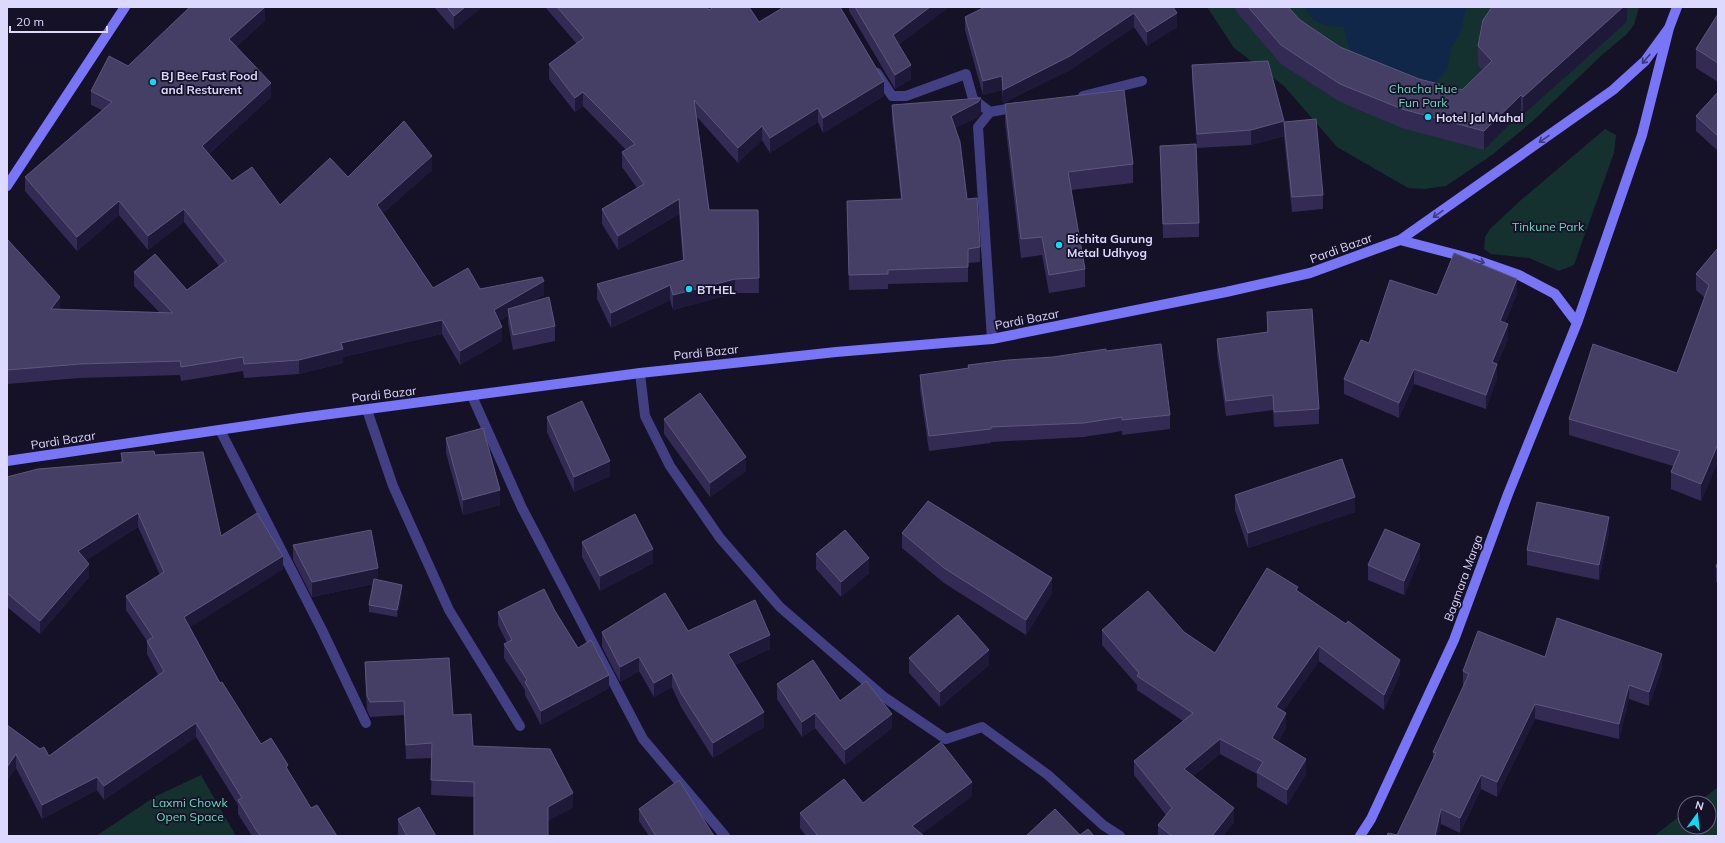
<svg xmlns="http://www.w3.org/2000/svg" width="1725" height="843" viewBox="0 0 1725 843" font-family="Mulish,sans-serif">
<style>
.green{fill:#14302f}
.water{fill:#11274a}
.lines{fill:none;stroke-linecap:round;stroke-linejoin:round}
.lane{stroke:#423f83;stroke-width:10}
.street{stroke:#423f83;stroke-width:10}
.secondary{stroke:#7975f7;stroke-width:10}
.wall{fill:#332b53}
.shaded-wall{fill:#1f1939}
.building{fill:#453e65;stroke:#5d567d}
.oneway{stroke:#3d397a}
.poi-dot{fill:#10daf2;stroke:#151126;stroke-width:1.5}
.labels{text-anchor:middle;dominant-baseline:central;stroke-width:3.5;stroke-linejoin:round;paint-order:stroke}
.poi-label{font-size:12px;font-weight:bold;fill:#ddd8fd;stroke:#151126;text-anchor:start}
.park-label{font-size:12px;fill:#68dabe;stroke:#151126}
.street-label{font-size:12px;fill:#ddd8fd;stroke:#151126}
</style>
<rect width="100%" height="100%" fill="#151126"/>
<path class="green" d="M1207 7H1639L1634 25 1626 35 1603 54 1534 120 1492 155 1446 186 1424 189 1408 188 1337 147 1284 86 1234 48Z
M1605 129 1616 135 1614 153 1574 265 1559 271 1529 258 1491 254 1484 249 1485 237 1490 229 1521 200Z
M201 775 236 836H96L156 796Z
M1718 787V836H1654L1685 812V827H1709V803H1697Z"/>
<path class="water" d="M1305 7H1466L1460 34 1451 49 1447 70 1436 81 1421 85 1354 59 1346 38 1344 27C1327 27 1312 24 1305 7Z"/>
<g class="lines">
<path class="lane" d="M367 410 393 486 449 610 520 726"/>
<path class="street" d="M877 73 892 96H906L966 74 973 99 990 112
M1083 96 1142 81
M992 339 978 127 990 112 1018 107
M640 373 645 416 670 466 720 538 780 607 884 697 946 739 982 727 1048 775 1103 825 1120 836
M472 396 522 508 643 739 725 836
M220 430 322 630 366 723"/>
<path class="secondary" d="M7 186 125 7
M1400 240 1473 259 1519 275 1555 294 1577 323
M7 461 300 418 640 373 836 352 992 339 1226 292 1310 273 1400 240 1613 90 1645 61 1669 28
M1360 836 1371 819 1454 640 1508 494 1577 323 1642 135 1669 28 1677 7"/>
</g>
<path class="wall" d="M434 7H482L454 30Z
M545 7H707L709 10 759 22 884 96 823 133 818 122 770 153 762 140 738 163 697 117 709 210H758L759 293H735L673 310 670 300 611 328 597 299V284L683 261 679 214 618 250 602 224V209L637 188 622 167V152L626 150 583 106 575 112 549 79V64L577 44Z
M849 7H949L898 45 911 79 895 89 849 11Z
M1173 7 1177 27 1147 46 1134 27 1070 70 1003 103 1002 90 983 95 965 30V17Z
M1234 7H1288L1300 20 1340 47 1419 79 1462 90 1483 70 1478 65V46L1627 7V22L1523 115 1521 113 1484 150 1402 128 1340 102 1281 64 1239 15Z
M1718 14V82L1696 68V49Z
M265 21 236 47 271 97 209 154 232 181 280 205 348 177 432 170 383 213 433 288 480 289 544 295 530 302 555 326V341L513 350 508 323V316L499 321 502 341 460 365 442 334 343 357V363L299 374 244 378 243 371 181 381 180 375 80 378 7 384V239L60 310 159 312 134 286V272L187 290 219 266 184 222 148 250 119 215 77 251 25 191V177L102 110 91 105V91L128 66Z
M1192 65 1284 136 1251 145 1197 148 1192 80Z
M1718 92V151L1696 131V116Z
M1005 104 1133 164V183L1071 190 1085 269V287L1049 293 1042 255 1021 258 1005 122Z
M892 105 981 113 978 117 955 128 967 199 980 247V262L968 263V282L888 284V289L849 290 847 201 901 199 892 120Z
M1284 122 1323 195V209L1292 212 1284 137Z
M1160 146 1199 223V237L1163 238Z
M1718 248V461L1701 501 1671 489V472L1673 466 1569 435V419L1677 373 1705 298 1696 290V274Z
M1517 293 1505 323 1508 339 1497 364V378L1486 409 1414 384 1399 418 1344 394V379L1369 343 1437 295Z
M1267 312 1319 409V424L1274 427 1273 410 1226 416 1217 354V339L1267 332Z
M1106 351 1170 415V429L1122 435V431L1084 437 991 442V443L929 451 920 390V375L968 369V365L1053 357Z
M547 417 610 476 574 492 547 432Z
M664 419 746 471 710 497 664 434Z
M446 438 500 505 463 515 446 453Z
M121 453 155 455 221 536 283 569 190 627 220 683 261 744 288 771 311 808 337 836H252L238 814V805L196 737 104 800 97 790 42 819 16 768 7 780V725L49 756 158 675 147 654V641L126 610V596L160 575 138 527 86 560 89 577 40 634 7 607V477L121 462Z
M1235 495 1355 512 1248 548 1235 510Z
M1609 532 1599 580 1527 565V550Z
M902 533 1052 593 1026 635 944 583 902 548Z
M582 542 653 563 600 591 582 557Z
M293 545 378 580 402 592 397 617 369 612V605L373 584 312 597 293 560Z
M816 554 869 573 841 597 816 569Z
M1420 558 1404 595 1368 580V565Z
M1718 561V582H1716V567Z
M1298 591 1400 674 1384 710 1319 661 1283 711 1286 728 1278 742 1306 774 1287 805 1257 787V774L1220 754 1193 776 1234 822 1223 836H1158V825L1166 815 1134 775V761L1183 721 1137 690V685L1102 645V630L1184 632 1215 653Z
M555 611 578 648 609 688 541 725 525 695V690L504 658V644L507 643 498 625V612Z
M688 631 770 649 735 665 764 727 713 758 681 707 672 687 654 697 639 671 620 682 602 647V632Z
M1545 657 1662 668 1649 706 1629 699 1619 739 1535 719 1497 797 1481 789 1460 833 1441 824 1397 835 1433 760V752L1464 687 1463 686V671Z
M909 658 989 665 940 707 909 673Z
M365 662 453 715 473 746 573 808 474 797 431 795 432 758 406 759 404 715 370 717 367 710 365 676Z
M777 684 840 701 892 728 845 765 815 728 802 737 777 699Z
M972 796 921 834 924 836H806L800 828V813L863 803Z
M639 809 714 836H649L639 821Z
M398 819 436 836H399L398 834Z"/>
<path class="shaded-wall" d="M265 7V21L229 53V39Z
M465 7H482L454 30V16Z
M930 7H949L893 49V35Z
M1623 7H1627V22L1523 115V97Z
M1134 13V27L1070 70 1003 103V90Z
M1177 13V27L1147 46V32Z
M911 65V79L895 89V75Z
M1002 76V90L983 95V81Z
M884 81V96L823 133V118Z
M271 83V97L202 160V146Z
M583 92V106L575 112V98Z
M1521 95V113L1484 150V131Z
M981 98V113L978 117 951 130V116Z
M818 108V122L770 153V138Z
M1284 121V136L1251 145V130Z
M762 126V140L738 163V148Z
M432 156V170L377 219V205Z
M679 199V214L618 250V236Z
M119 201V215L77 251V237Z
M184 209V222L148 250V236Z
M735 279V293L673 310V295Z
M1517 279V293L1500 336V321Z
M544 281V295L509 315 508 309V316L494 324V310Z
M670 285V300L611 328V313Z
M60 297V311L51 309Z
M442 320V334L343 357V363L299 374V360L341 343Z
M1508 324V339L1497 364V378L1486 409V395L1492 362Z
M502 327V341L460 365V351Z
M1414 369V384L1399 418V403Z
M1718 444V461L1701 501V484Z
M746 457V471L710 497V483Z
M610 461V476L574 492V477Z
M500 490V505L463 515V500Z
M1355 497V512L1248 548V533Z
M138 513V527L78 565V551Z
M1609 517V532L1599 580V565Z
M1420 544V558L1404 595V581Z
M653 549V563L600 591V576Z
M283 556V569L184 631V617Z
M869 558V573L841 597V582Z
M89 564V577L40 634V621Z
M378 568V583L312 597V582Z
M1052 578V593L1026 635V620Z
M402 585V592L397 617V610Z
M770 635V649L728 668V654Z
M1319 646V661L1276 722V707Z
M989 650V665L940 707V692Z
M1662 654V668L1649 706V692Z
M639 657V671L620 682V667Z
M1400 660V674L1384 710V695Z
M672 673V687L654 697V683Z
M609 675V688L541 725V711Z
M1629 685V699L1619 739V724Z
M1535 704V719L1497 797V782Z
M764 712V727L713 758V743Z
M815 713V728L802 737V722Z
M1286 713V728L1272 753V738Z
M892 714V728L845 765V750Z
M196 723V737L104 800V786Z
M1220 739V754L1184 783V769Z
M16 754V768L7 780V767Z
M1306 759V774L1287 805V790Z
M288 765V778L286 767Z
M1481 775V789L1460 833V818Z
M97 777V790L42 819V805Z
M972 782V796L919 836 912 826Z
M573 793V808L548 821V807Z
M1234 808V822L1223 836H1212Z
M1441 809V824L1439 836H1435Z"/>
<path class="building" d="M190 7H265L229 39 271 83 202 146 232 181 252 167 280 205 330 158 348 177 404 121 432 156 377 205 433 288 468 268 480 289 542 277 544 281 494 310 502 327 460 351 442 320 341 343 343 349 299 360 244 364 243 357 181 367 180 361 80 364 7 370V239L60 297 51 309 173 313 134 272 155 254 187 290 226 261 184 209 148 236 119 201 77 237 25 177 112 102 91 91 109 56 128 66Z
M447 7H465L454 16Z
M557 7H707L709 10 713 7H749L759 22 784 7H840L884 81 823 118 818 108 770 138 762 126 738 148 694 100 709 210H758L759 278 735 279 673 295 670 285 611 313 597 284 684 260 679 199 618 236 602 209 644 184 622 152 635 144 583 92 575 98 549 64 584 38Z
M855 7H930L893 35 911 65 895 75Z
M985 7H1173L1177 13 1147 32 1134 13 1070 56 1003 90 1002 76 983 81 965 17Z
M1248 7H1288L1300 20 1340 47 1419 79 1462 90 1492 61 1478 46 1483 20 1492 7H1623L1523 97 1521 95 1484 131 1402 109 1340 84 1281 45Z
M1718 14V63L1696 49Z
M1268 61 1284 121 1251 130 1197 134 1192 65Z
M1124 90 1133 164 1068 172 1085 269 1049 275 1042 237 1021 239 1005 104Z
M1718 92V136L1696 116Z
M981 98 978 102 951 116 960 142 967 199 977 198 980 247 968 249V267L888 270V274L849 275 847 201 902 199 892 105Z
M1316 119 1323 195 1292 197 1284 122Z
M1196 144 1199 223 1163 224 1160 146Z
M1718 248V444L1701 484 1671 472 1680 451 1569 419 1593 344 1677 373 1709 285 1696 274Z
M1454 253 1517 279 1500 321 1508 324 1492 362 1497 364 1486 395 1414 369 1399 403 1344 379 1361 340 1369 343 1390 280 1437 295Z
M549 297 555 326 513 335 508 309Z
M1312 309 1319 409 1274 412 1273 395 1226 401 1217 339 1268 332 1267 312Z
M1161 344 1170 415 1122 420V417L1084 423 991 427V429L929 436 920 375 969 368 968 365 1008 360 1053 357 1106 349V351Z
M700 393 746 457 710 483 664 419Z
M582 401 610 461 574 477 547 417Z
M483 428 500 490 463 500 446 438Z
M154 451 155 455 203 452 221 536 257 513 283 556 184 617 220 683 222 682 261 744 271 738 288 765 286 767 311 808 317 805 337 836H261L256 830 238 800 242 798 196 723 104 786 97 777 42 805 16 754 7 767V725L40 749 44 747 49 756 164 671 147 641 153 637 126 596 164 572 138 513 78 551 89 564 40 621 7 593V477L38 469 123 462 121 453Z
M1342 459 1355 497 1248 533 1235 495Z
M928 501 1052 578 1026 620 944 568 902 533Z
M1537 502 1609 517 1599 565 1527 550Z
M635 514 653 549 600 576 582 542Z
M1385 529 1420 544 1404 581 1368 565Z
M371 530 378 568 312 582 293 545Z
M845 530 869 558 841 582 816 554Z
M1718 561V568L1716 567Z
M1267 568 1298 587 1296 590 1346 624 1348 621 1400 660 1384 695 1319 646 1276 707 1286 713 1272 738 1306 759 1287 790 1257 772 1263 762 1220 739 1184 769 1234 808 1212 836H1172L1158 825 1172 808 1134 761 1193 713 1137 676 1139 673 1102 630 1148 591 1184 632 1215 653Z
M374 579 402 585 397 610 369 605Z
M544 589 555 611 578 648 591 640 609 675 541 711 525 682 527 680 504 644 512 640 498 612Z
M665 593 688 631 755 600 770 635 728 654 764 712 713 743 681 693 672 673 654 683 639 657 620 667 602 632Z
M958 615 989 650 940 692 909 658Z
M1557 618 1662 654 1649 692 1629 685 1619 724 1535 704 1497 782 1481 775 1460 818 1441 809 1435 836H1387L1388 833 1397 835 1436 753 1433 752 1469 674 1463 671 1478 631 1545 657Z
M449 658 453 715 471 714 473 746 550 749 573 793 548 807V836H474V782L431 780 432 743 406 745 404 701 370 702 367 696 365 662Z
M813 660 840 701 866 681 892 714 845 750 815 713 802 722 777 684Z
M941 742 972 782 912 826 924 836H818L800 813 844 779 863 803Z
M679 780 714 836H656L639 809Z
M419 807 436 836H407L398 819Z
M1055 809 1080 835 1088 829 1094 836H1026Z"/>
<defs><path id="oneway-shaft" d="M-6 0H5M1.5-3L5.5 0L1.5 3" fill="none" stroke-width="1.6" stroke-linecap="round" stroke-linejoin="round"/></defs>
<g class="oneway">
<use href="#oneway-shaft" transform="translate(1646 59) rotate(131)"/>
<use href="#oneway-shaft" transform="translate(1544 139) rotate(145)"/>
<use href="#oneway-shaft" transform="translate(1438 214) rotate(145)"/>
<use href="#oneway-shaft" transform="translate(1479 261) rotate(19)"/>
</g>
<g class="poi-dot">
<circle cx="153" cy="82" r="4"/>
<circle cx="1428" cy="117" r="4"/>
<circle cx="1059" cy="245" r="4"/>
<circle cx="689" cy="289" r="4"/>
</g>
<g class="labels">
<g class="poi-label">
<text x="161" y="75">BJ Bee Fast Food<tspan x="161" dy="14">and Resturent</tspan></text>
<text x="1436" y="117">Hotel Jal Mahal</text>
<text x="1067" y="238">Bichita Gurung<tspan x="1067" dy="14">Metal Udhyog</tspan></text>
<text x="697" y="289">BTHEL</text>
</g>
<g class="park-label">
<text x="1423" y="88">Chacha Hue<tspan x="1423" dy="14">Fun Park</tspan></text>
<text x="1548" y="226">Tinkune Park</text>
<text x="190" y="802">Laxmi Chowk<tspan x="190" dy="14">Open Space</tspan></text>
</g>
<g class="street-label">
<text transform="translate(1341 248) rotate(-20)">Pardi Bazar</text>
<text transform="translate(1027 319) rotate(-11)">Pardi Bazar</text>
<text transform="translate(706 352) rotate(-6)">Pardi Bazar</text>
<text transform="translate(384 394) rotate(-7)">Pardi Bazar</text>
<text transform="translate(63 440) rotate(-9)">Pardi Bazar</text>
<text transform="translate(1463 578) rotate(-70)">Bagmara Marga</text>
</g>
</g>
<rect width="1725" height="843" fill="none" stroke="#ddd8fd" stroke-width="16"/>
<g transform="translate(1697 815) rotate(15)"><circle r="19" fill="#151126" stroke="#65617c"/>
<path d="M0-3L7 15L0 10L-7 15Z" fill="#10daf2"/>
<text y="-6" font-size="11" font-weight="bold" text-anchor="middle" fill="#ddd8fd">N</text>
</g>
<path d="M10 26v6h97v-6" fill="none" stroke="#ddd8fd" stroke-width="2"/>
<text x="16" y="26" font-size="12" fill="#ddd8fd" stroke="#151126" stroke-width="3" paint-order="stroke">20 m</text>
</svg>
